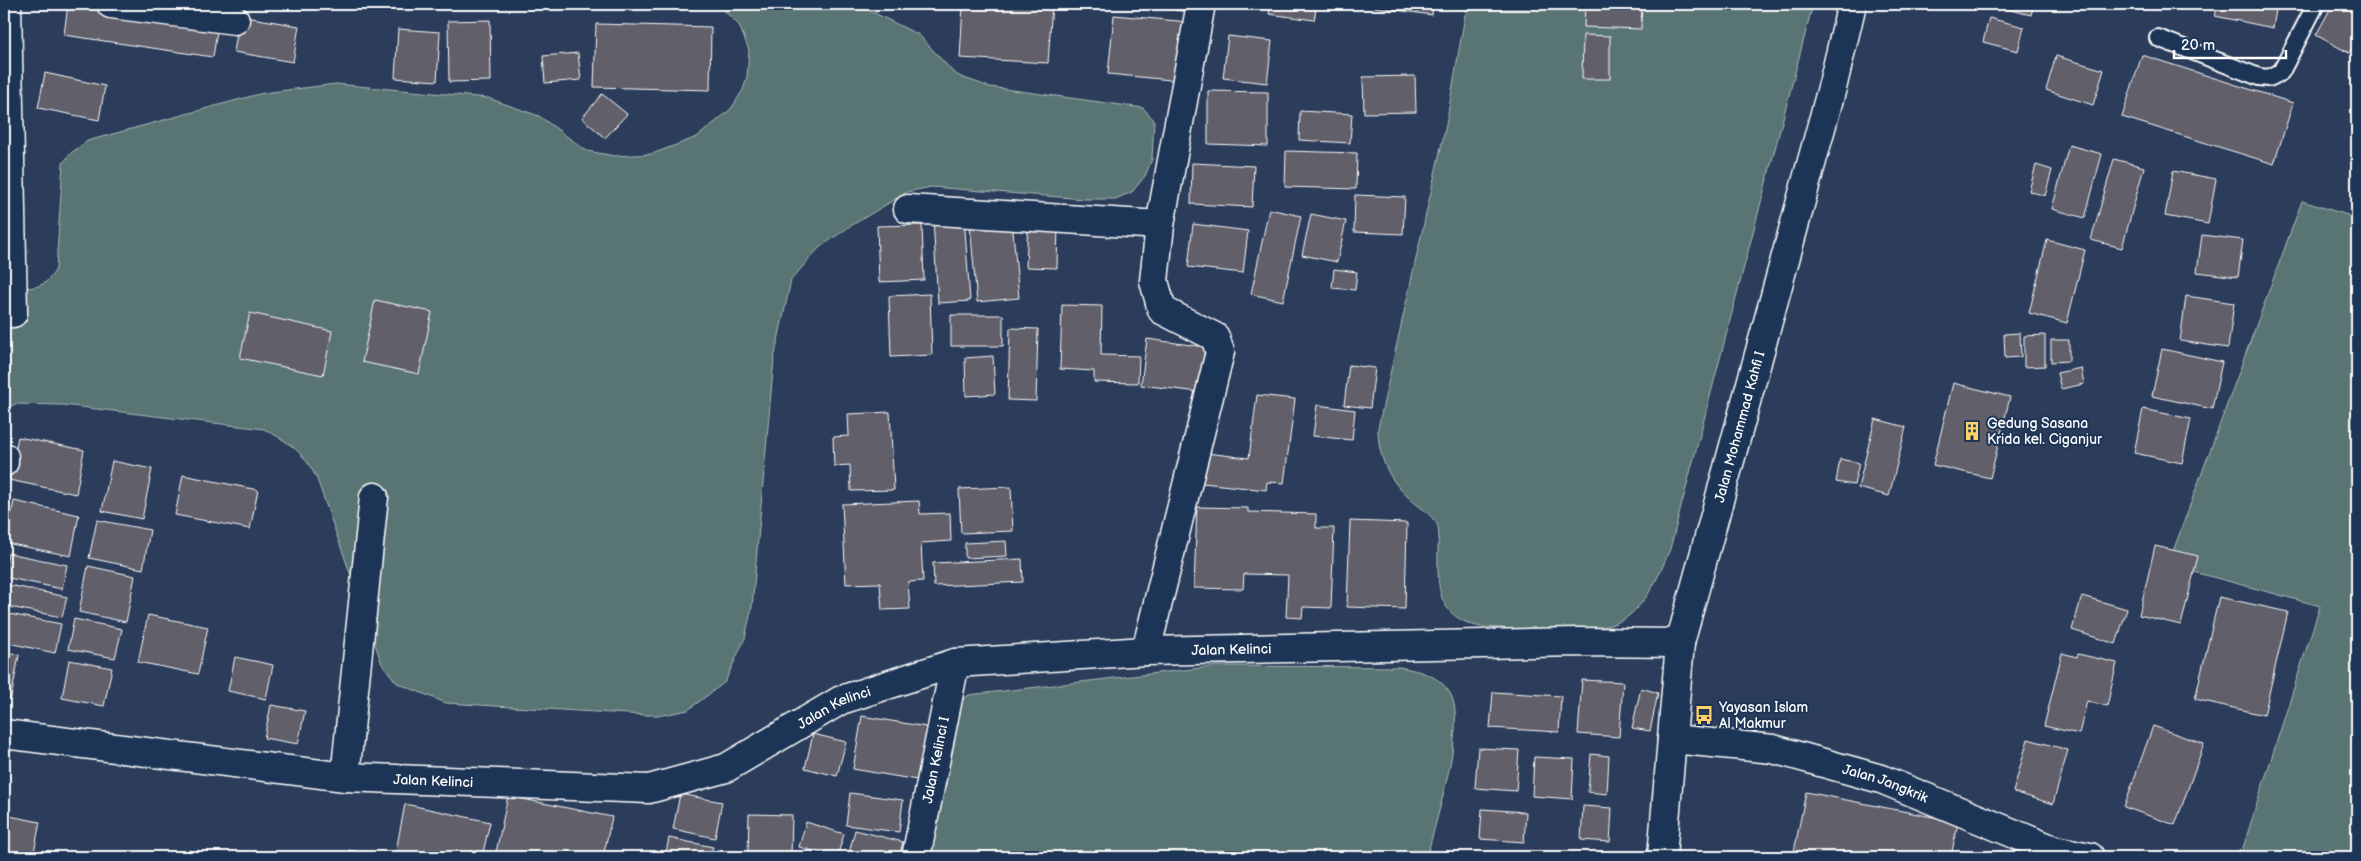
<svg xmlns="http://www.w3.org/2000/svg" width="2361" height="861" viewBox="0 0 2361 861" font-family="'Balsamiq Sans',sans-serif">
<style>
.green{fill:#587573;stroke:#acbab9}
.building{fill:#615e6b;stroke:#fff}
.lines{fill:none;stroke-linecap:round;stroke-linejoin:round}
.lane-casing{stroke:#fff;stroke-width:20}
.street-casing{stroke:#fff;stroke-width:31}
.secondary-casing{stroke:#fff;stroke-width:31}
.lane{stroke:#1d3557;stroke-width:16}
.street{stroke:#1d3557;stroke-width:28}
.secondary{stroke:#1d3557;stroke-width:28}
.labels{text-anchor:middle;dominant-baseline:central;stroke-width:4;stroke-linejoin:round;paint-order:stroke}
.poi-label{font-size:14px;fill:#fff;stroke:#1d3557;text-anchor:start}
.street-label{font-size:14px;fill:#fff;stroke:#1d3557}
</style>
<rect width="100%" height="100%" fill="#2b3d5b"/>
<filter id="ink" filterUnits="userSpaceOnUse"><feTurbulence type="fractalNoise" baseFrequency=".02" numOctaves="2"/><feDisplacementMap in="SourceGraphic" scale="10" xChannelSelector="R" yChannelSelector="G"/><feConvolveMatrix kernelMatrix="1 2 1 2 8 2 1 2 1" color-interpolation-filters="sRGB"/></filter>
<g filter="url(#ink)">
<path class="green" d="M713 4H856L919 35 954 73 961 77 990 87 1143 108 1154 120 1152 159 1145 176 1132 192 1115 199H1084L931 187 907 192 849 227 819 248 791 280 774 359 752 607 745 638 725 682 688 710 663 715H645L446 703 397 683 382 664 317 479C304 452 290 443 264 429L63 405 15 404 4 410V285C27 288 43 293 56 269L63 163 71 153 87 141 263 93 336 84 488 98 539 116 587 151 615 156 652 154 697 137 731 109 743 90 747 77 749 50 739 25 719 6Z
M1467 4H1813L1670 549C1660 573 1651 596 1631 614 1601 641 1520 628 1481 627 1434 616 1438 586 1438 547 1438 540 1440 530 1437 524 1430 513 1419 507 1409 498 1388 479 1378 456 1378 428L1446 125Z
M2302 201 2357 218V857H2240L2320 606 2168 565Z
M1218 666 1399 667C1420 671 1440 675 1451 695 1467 725 1435 822 1427 857H928L959 706 963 699 969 695Z"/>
<path class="building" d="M68 4 218 25 213 57 64 35Z
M963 4H1052L1048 63 960 58Z
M1137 4H1190L1188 12Z
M1271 4H1317L1314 20 1269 14Z
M1374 4H1433L1432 15 1374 7Z
M1585 4H1642L1641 29 1584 27Z
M1987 4H2034L2031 15Z
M2218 4H2277L2273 28 2215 16Z
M2333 4H2345L2357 10V38L2349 53 2316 35Z
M1114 15 1188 22 1182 81 1108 74Z
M240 16 299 26 293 62 234 52Z
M1989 18 2024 27 2018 51 1983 42Z
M490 20 491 81 449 82 448 21Z
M596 24 711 27 710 90 594 87Z
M398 29 440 32 437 81 395 78Z
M1583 35 1610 36V79H1582Z
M1228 36 1272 41 1267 83 1223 78Z
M578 53 581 80 545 83 543 56Z
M2142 55 2293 103 2274 164 2122 117Z
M2056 56 2104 70 2093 105 2046 90Z
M45 73 105 86 99 120 38 108Z
M1415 76 1416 112 1364 113 1363 77Z
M1208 91 1268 92V146L1208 144Z
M602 94 627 114 605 138 582 118Z
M1300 111 1352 114 1350 143 1299 140Z
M2069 145 2102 154 2085 218 2052 209Z
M1286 151 1357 153 1356 189 1285 187Z
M2114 159 2144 167 2122 248 2091 240Z
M1192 163 1254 166 1252 207 1191 204Z
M2036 165 2052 170 2045 196 2029 191Z
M2173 171 2216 179 2208 224 2165 216Z
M1355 195 1405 197 1403 234 1354 232Z
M1269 209 1301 216 1283 301 1251 294Z
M1311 214 1346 221 1337 262 1302 255Z
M964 216 970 301 938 303 933 219Z
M1012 220 1019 298 977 302 970 224Z
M1028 222 1058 223 1057 268 1026 267Z
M1193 224 1248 231 1243 273 1188 267Z
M922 225 924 280 879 282 877 226Z
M2202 235 2243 240 2238 277 2197 272Z
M2047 240 2085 250 2067 323 2029 313Z
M1334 269 1357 272 1355 290 1332 288Z
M930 294 932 355 891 357 889 296Z
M2186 296 2234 303 2228 348 2180 341Z
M375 300 432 312 419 374 362 362Z
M1062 305 1102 306 1101 355 1139 356 1138 383 1094 382V371L1060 369Z
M250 313 332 331 323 375 240 358Z
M951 315H1003V346H951Z
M1010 328 1038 329 1036 401 1008 400Z
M2020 333 2021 357 2005 358 2004 334Z
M2045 335V366L2024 367V336Z
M1147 339 1205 347 1199 392 1141 385Z
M2051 340H2069V361L2051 362Z
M2162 349 2222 362 2212 409 2152 396Z
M993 356 995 394 966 396 965 358Z
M1349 365 1375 368 1370 408 1344 405Z
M2081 368 2084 384 2061 389 2057 373Z
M1953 383 2010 397 1990 478 1933 465Z
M1257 395 1295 399 1284 483 1267 482 1266 490 1203 483 1206 453 1249 458Z
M1317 405 1355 410 1352 440 1313 436Z
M2143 409 2191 419 2182 463 2134 453Z
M890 412 894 490 851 491 850 465 834 466 833 437 849 436 848 414Z
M1875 419 1906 427 1889 496 1858 488Z
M18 437 84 450 76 494 9 480Z
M1840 459 1859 463 1854 485 1836 482Z
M112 461 152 469 142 519 102 511Z
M183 475 258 490 250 529 175 515Z
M1011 487 1013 531 961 533 959 489Z
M14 501 79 515 71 556 6 543Z
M919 501 920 514 950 513 951 541 921 543 923 581 908 582 910 609 882 610 880 583 846 584 842 504Z
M1197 507 1248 508V512L1316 514V528H1334L1331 608 1303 607 1302 618 1286 617 1288 575 1244 574 1243 589 1194 588Z
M97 520 150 530 143 569 89 558Z
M1350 521 1407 523 1405 609 1347 607Z
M1006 541 1007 556 965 558V543Z
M2155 546 2198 556 2181 625 2139 615Z
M8 553 67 565 62 589 4 577Z
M1022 559 1023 582 934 586 933 563Z
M88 566 135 576 126 622 79 612Z
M4 584 67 597 62 617 4 606Z
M2082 596 2127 609 2116 644 2072 630Z
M2219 597 2288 612 2264 715 2195 699Z
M4 613 61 624 55 653 4 642Z
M148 615 208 627 198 674 138 662Z
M74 619 122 629 115 658 68 649Z
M4 651 19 655 11 698 4 697Z
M2062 653 2077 657 2078 654 2117 663 2107 706 2087 701 2079 734 2044 726Z
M235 657 273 665 266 699 228 691Z
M69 660 112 668 104 706 62 698Z
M1582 680 1623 682 1619 737 1578 734Z
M1641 688 1658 693 1650 731 1632 728Z
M1493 692 1561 696 1559 732 1490 728Z
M271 705 305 711 298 744 264 738Z
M862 716 932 728 923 781 853 769Z
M2153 726 2204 744 2175 825 2124 807Z
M813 734 846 742 837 776 805 768Z
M2028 739 2068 750 2053 804 2013 792Z
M1478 748 1519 750 1516 791 1475 788Z
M1591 754 1609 756 1607 794 1588 792Z
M1534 757 1574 759 1572 799 1532 796Z
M1806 792 1958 822 1951 857H1793Z
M850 793 903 800 899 832 846 825Z
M680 794 722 802 715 838 673 829Z
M508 796 612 817 603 857H495Z
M405 804 490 822 482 857H426L396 851Z
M1583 806 1612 808 1610 842 1581 840Z
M1482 809 1526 812 1524 842 1480 839Z
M749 814 792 815 791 857H748Z
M4 815 40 822 33 857H4Z
M806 822 844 834 837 857 799 847Z
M855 830 903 842 899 857H848Z
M669 838 713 847 710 857H665Z
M349 850 386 857H348Z"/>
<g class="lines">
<g class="lane-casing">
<path id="lane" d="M2158 38 2259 77 2269 78 2281 72 2316 4"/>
</g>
<g class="street-casing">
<g id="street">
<path d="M111 4 235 20"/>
<path d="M908 209 1160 225"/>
<path d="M4 312 13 313 7 4"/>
<path d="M4 462V457"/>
<path d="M1146 651 1220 352 1215 337 1162 310 1154 281 1160 225 1201 4"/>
<path id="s1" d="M4 734 345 777 649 789 726 768 841 700 955 663 1146 651 1577 642 1680 643"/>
<path id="s2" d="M1672 739 1773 749 1881 779 2054 850 2090 857"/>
<path d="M345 777 374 497"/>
<path id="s3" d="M916 857 955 663"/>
</g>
</g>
<g class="secondary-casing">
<g id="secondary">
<path id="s4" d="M1662 857 1680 643 1833 84 1852 4"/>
</g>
</g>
<use href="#lane" class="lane"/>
<use href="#street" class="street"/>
<use href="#secondary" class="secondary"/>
</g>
</g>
<defs>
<g id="building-bare" transform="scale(1.5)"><path d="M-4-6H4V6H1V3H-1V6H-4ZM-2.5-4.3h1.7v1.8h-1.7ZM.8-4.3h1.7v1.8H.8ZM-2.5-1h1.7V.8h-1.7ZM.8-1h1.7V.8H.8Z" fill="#ffd166" stroke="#1d3557" stroke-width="2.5" paint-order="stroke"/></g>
<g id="bus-bare" transform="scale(1.5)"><path d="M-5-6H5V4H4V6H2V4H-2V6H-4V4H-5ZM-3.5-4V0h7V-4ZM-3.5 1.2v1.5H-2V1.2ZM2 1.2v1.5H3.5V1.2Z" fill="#ffd166" stroke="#1d3557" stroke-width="2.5" paint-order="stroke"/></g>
</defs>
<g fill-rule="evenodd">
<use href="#building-bare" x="1972" y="431"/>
<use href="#bus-bare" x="1704" y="715"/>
</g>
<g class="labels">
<g class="poi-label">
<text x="1987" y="423">Gedung Sasana<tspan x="1987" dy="16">Krida kel. Ciganjur</tspan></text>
<text x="1719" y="707">Yayasan Islam<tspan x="1719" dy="16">Al Makmur</tspan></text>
</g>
<g class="street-label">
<text stroke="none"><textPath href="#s4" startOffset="439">Jalan Mohammad Kahfi I</textPath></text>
<text stroke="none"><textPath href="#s1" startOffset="1258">Jalan Kelinci</textPath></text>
<text stroke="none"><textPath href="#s1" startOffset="852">Jalan Kelinci</textPath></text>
<text stroke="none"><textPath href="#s3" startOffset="99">Jalan Kelinci I</textPath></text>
<text stroke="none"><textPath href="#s1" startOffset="432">Jalan Kelinci</textPath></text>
<text stroke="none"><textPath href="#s2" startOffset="219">Jalan Jangkrik</textPath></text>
</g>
</g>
<rect width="2361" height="861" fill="none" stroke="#1d3557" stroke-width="20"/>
<rect x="10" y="10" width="2341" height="841" fill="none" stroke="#fff" stroke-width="2" filter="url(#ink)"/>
<path d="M2174 50v8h112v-8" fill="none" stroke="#ffffff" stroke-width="2.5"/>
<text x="2181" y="50" font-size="15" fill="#ffffff" stroke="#1d3557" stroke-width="4" paint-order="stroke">20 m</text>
</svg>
